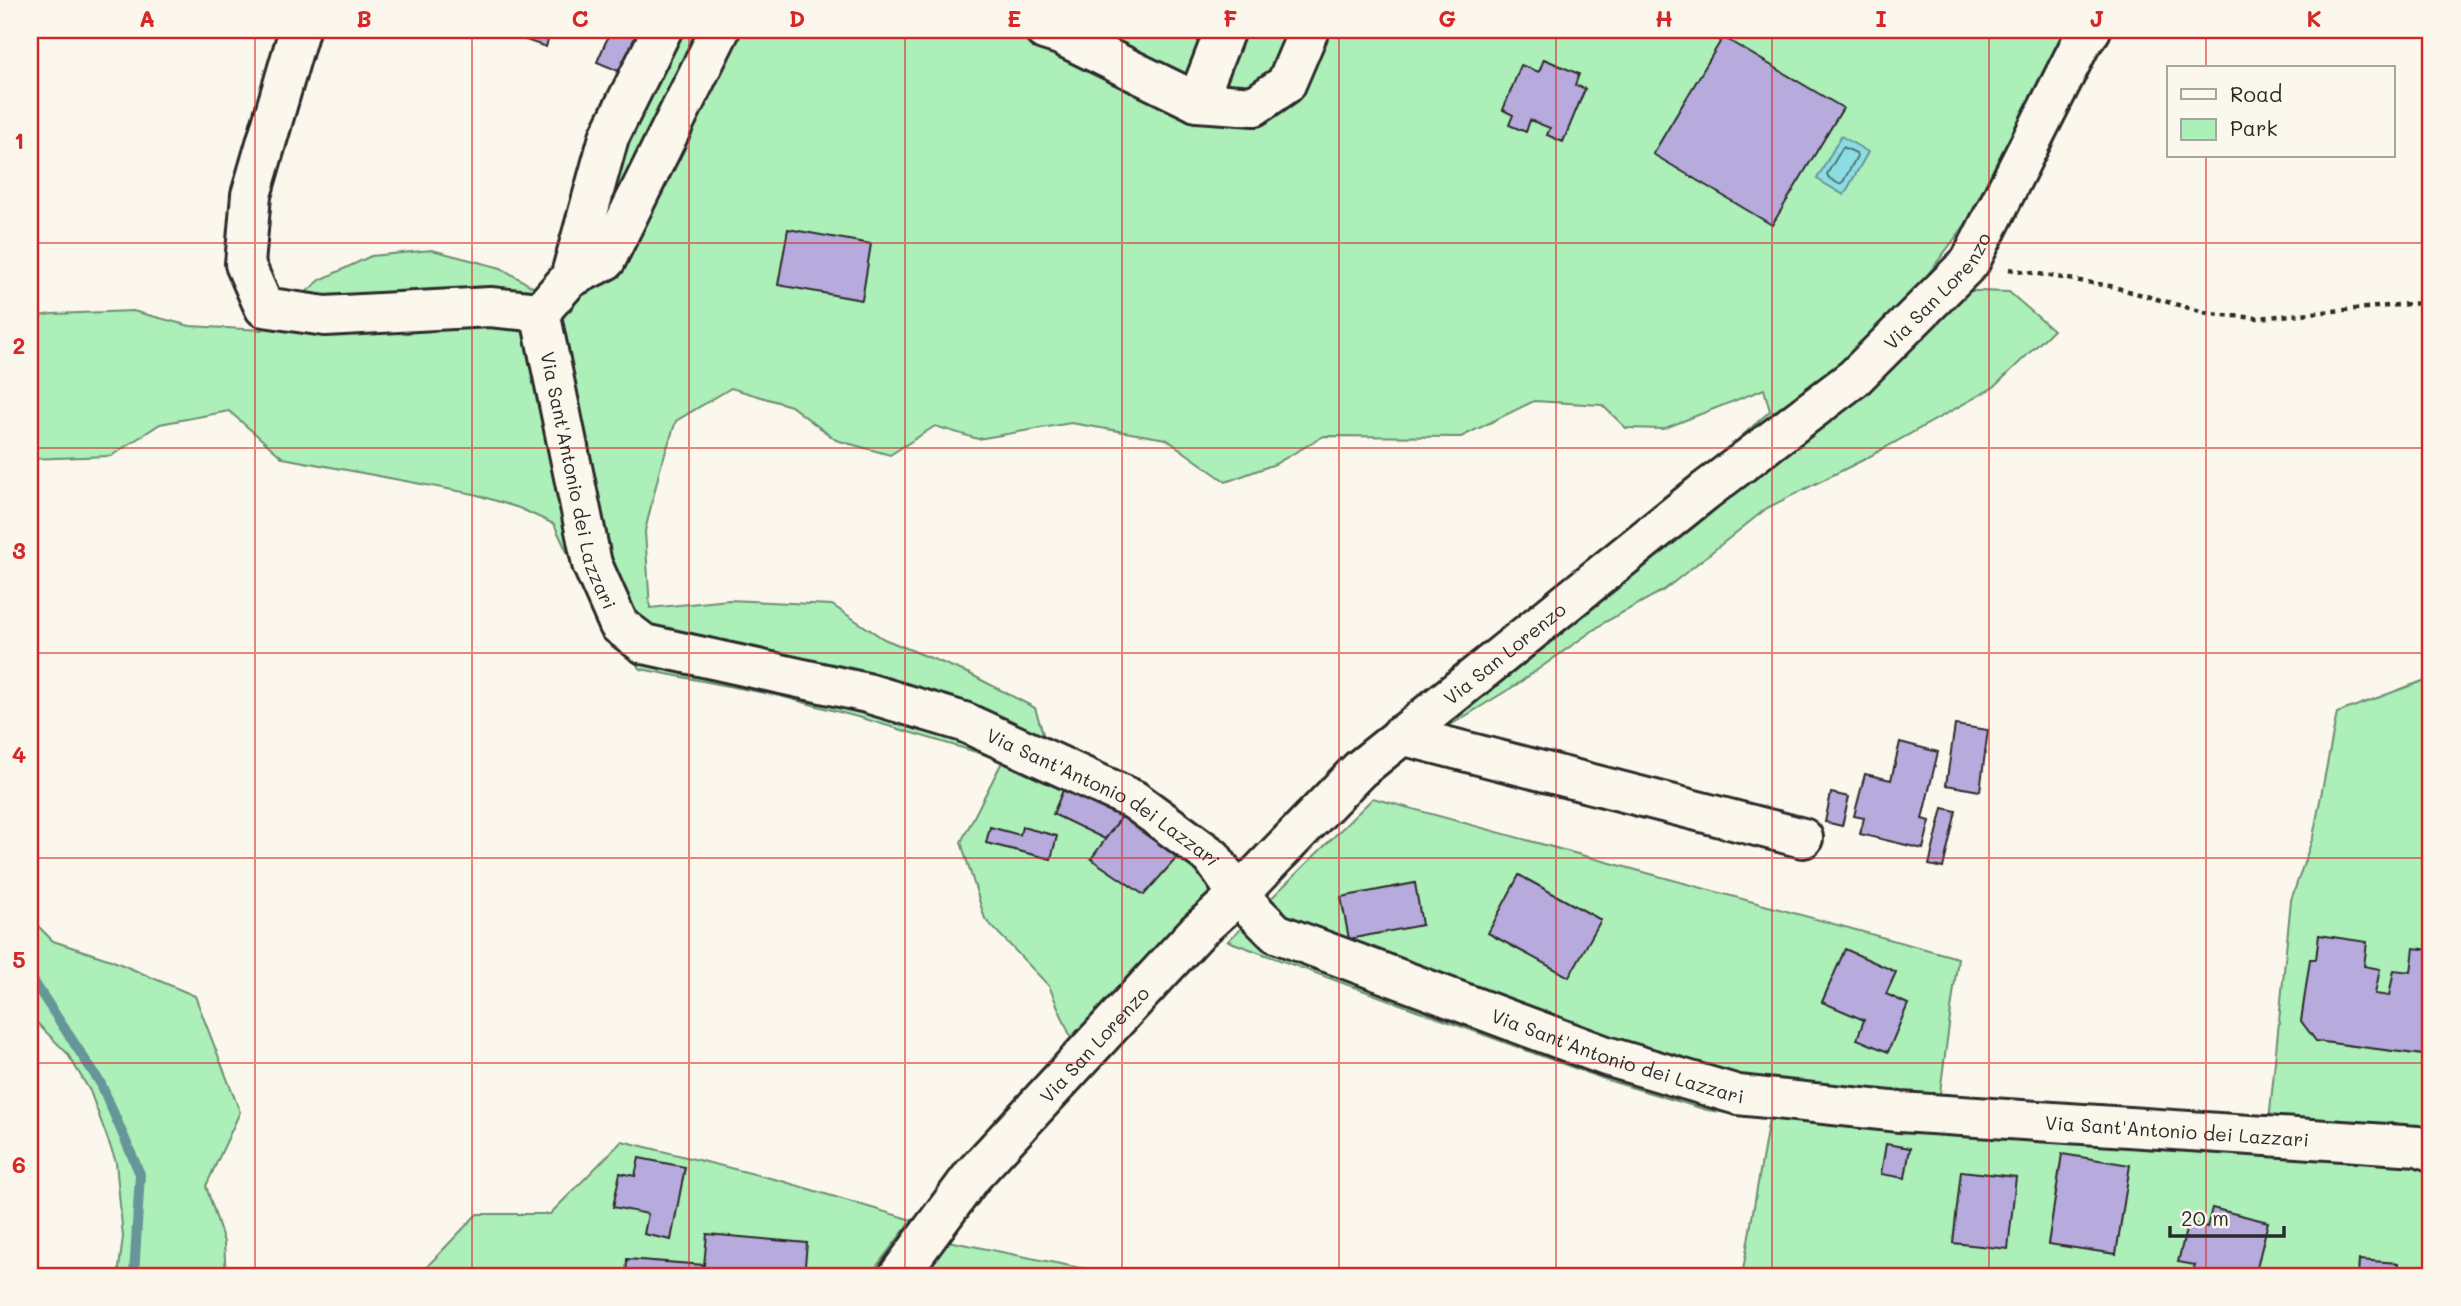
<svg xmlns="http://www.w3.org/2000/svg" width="2461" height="1306" viewBox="0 0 2461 1306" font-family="Mali,sans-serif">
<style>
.green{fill:#acefb8;stroke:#6c8d72;stroke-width:2}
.water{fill:#8cdee4;stroke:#65969a;stroke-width:2}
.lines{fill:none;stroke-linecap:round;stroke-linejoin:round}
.shore{stroke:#527375;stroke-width:2}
.stream{stroke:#65969a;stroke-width:10}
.building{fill:#b6abdc;stroke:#2b2b2b;stroke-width:2}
.minor-casing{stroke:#2b2b2b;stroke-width:44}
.path{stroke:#2b2b2b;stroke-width:4.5;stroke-dasharray:5 5;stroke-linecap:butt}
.minor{stroke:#fbf7ec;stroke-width:38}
.grid{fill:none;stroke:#d62828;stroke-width:2;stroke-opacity:0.55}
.labels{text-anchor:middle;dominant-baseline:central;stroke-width:7;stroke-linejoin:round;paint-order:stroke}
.street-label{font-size:19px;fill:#2b2b2b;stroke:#fbf7ec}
.neatline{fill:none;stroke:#d62828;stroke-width:2.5}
.grid-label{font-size:23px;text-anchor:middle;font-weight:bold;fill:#d62828}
</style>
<rect width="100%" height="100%" fill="#fbf7ec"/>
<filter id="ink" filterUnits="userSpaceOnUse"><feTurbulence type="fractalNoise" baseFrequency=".0143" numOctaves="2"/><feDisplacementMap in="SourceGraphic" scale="14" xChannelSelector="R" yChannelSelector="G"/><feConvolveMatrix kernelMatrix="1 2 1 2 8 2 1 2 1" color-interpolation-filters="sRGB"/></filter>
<g filter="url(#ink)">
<path class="green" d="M679 30H2070L1977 209 1917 289 2009 292 2053 330 1994 387 1863 460 1767 508 1664 590 1605 622 1516 685 1444 729 1475 656 1552 588 1689 483 1770 411 1764 389 1663 429 1626 428 1602 405 1534 401 1461 437 1324 436 1275 464 1226 482 1166 439 1071 423 978 439 935 426 890 455 836 440 791 406 731 388 676 421 660 469 645 531 650 608 729 600 832 605 884 639 970 674 1035 708 1055 772 1132 806 1219 882 1072 1040 1049 986 985 919 961 842 1003 760 865 719 780 696 641 669 604 631 554 524 519 508 474 494 283 458 229 411 160 424 111 456 30 459V317L52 314 133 311 190 326 262 330 320 280 371 256 432 250 501 268 571 310 635 117Z
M2428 679 2431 682V1276H1742L1769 1119 1707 1110 1607 1080 1228 941 1373 798 1958 958 1939 1100 2269 1122 2291 900 2313 837 2337 713Z
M30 918 53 941 111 960 195 996 240 1112 206 1186 224 1242 226 1276H118L123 1237 116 1162 90 1091 67 1053 30 1016Z
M622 1141 782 1181 912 1220 869 1276H418L477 1214H550Z
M948 1241 1119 1276H924Z"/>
<path class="water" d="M1841 136 1868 152 1844 195 1817 179Z"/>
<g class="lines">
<path class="shore" d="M1843 147 1856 153 1857 156 1843 182 1839 184 1829 178 1827 174Z"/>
<path class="stream" d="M30 976 101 1084 140 1174 134 1276"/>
</g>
<path class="building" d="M520 30H551L546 47 517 37Z
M611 30H639L647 33 628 75 597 62Z
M1723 37 1843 108 1772 225 1653 154Z
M1544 59 1579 74 1575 85 1585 89 1563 142 1547 135 1550 128 1530 120 1526 132 1509 125 1513 115 1503 110 1521 65 1539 72Z
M788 229 871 244 862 300 778 285Z
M1955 725 1988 730 1980 791 1946 785Z
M1900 742 1938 752 1922 819 1930 821 1923 849 1860 834 1864 818 1854 816 1865 774 1891 780Z
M1066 783 1128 808 1105 839 1053 814Z
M1831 793 1849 797 1842 826 1825 822Z
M1128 808 1180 854 1144 895 1091 859Z
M1943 808 1956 811 1943 868 1929 865Z
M990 827 1020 835 1022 827 1057 836 1051 859 986 843Z
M1519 875 1601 920 1569 977 1488 933Z
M1415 883 1422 925 1349 939 1341 897Z
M2319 935 2367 942 2364 966 2380 969 2375 994 2389 996 2394 970 2411 972 2414 948 2431 950V1056L2316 1041 2301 1021 2310 959H2316Z
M1845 949 1896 972 1886 994 1908 1004 1888 1052 1857 1039 1864 1020 1822 1002Z
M1886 1144 1910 1148 1905 1178 1881 1174Z
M2062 1154 2130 1165 2116 1254 2048 1244Z
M639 1158 685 1167 671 1240 644 1234 648 1214 613 1207 620 1173 635 1176Z
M1961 1171 2016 1177 2008 1249 1953 1243Z
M2212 1208 2268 1222 2255 1276H2192L2195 1265 2178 1262 2188 1222 2207 1227Z
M707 1234 807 1243 804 1276H703Z
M627 1259 704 1265 703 1276H626Z
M2359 1260 2398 1263V1276H2358Z
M2398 1273 2431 1276H2398Z"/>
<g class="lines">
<g class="minor-casing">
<g id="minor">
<path id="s1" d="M299 30 251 195 245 264 264 307 325 316 490 307 540 312 592 564 619 625 644 644 867 693 964 722 1134 800 1212 857 1238 895 1276 933 1606 1056 1738 1095 1900 1112 2418 1146 2431 1151"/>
<path d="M1044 30 1060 35 1197 102 1254 106 1286 84 1309 30"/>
<path d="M1197 102 1225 30"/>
<path d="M570 278 606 260 720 30"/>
<path d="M540 312 570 278 609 137 662 30"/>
<path d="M1401 735 1803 838"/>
<path id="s2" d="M898 1276 972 1176 1198 931 1238 895 1359 770 1705 491 1854 378 1970 262 2081 43 2091 30"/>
</g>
</g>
<path class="path" d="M2009 269 2110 286 2211 314 2258 318 2431 302"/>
<use href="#minor" class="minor"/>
</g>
</g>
<path class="grid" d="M255 30V1276M472 30V1276M689 30V1276M905 30V1276M1122 30V1276M1339 30V1276M1556 30V1276M1772 30V1276M1989 30V1276M2206 30V68M2206 156V1276M30 243H2431M30 448H2431M30 653H2431M30 858H2431M30 1063H2431"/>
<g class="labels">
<g class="street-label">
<text stroke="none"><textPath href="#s2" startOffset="1438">Via San Lorenzo</textPath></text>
<text stroke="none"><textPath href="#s1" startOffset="738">Via Sant'Antonio dei Lazzari</textPath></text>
<text stroke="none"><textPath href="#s2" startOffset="872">Via San Lorenzo</textPath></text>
<text stroke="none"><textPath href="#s1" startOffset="1409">Via Sant'Antonio dei Lazzari</textPath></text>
<text stroke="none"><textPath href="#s2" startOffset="304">Via San Lorenzo</textPath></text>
<text stroke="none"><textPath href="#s1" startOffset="1997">Via Sant'Antonio dei Lazzari</textPath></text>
<text stroke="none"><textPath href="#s1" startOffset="2564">Via Sant'Antonio dei Lazzari</textPath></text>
</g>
</g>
<rect width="2461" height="1306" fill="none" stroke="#fbf7ec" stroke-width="77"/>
<rect x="2167" y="66" width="228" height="91" fill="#fbf7ec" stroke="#a8a59f" stroke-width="2"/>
<rect x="2181" y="89" width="35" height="10" fill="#fbf7ec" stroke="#a8a59f" stroke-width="2"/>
<text x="2230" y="102" font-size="21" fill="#2b2b2b">Road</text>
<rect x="2181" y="119" width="35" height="21" fill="#acefb8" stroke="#a8a59f" stroke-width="2"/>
<text x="2230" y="136" font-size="21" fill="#2b2b2b">Park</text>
<path d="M2170 1226v10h114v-10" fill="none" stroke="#2b2b2b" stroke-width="3.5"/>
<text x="2181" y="1226" font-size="21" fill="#2b2b2b" stroke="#fbf7ec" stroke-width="5" paint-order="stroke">20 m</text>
<rect x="38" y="38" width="2384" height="1230" class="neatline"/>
<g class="grid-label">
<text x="147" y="27">A</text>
<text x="364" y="27">B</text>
<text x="580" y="27">C</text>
<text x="797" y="27">D</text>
<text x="1014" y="27">E</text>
<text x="1230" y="27">F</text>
<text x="1447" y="27">G</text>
<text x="1664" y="27">H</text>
<text x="1881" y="27">I</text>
<text x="2097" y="27">J</text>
<text x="2314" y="27">K</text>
<text x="19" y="149">1</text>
<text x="19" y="354">2</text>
<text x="19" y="559">3</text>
<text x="19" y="763">4</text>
<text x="19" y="968">5</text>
<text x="19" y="1173">6</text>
</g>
</svg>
